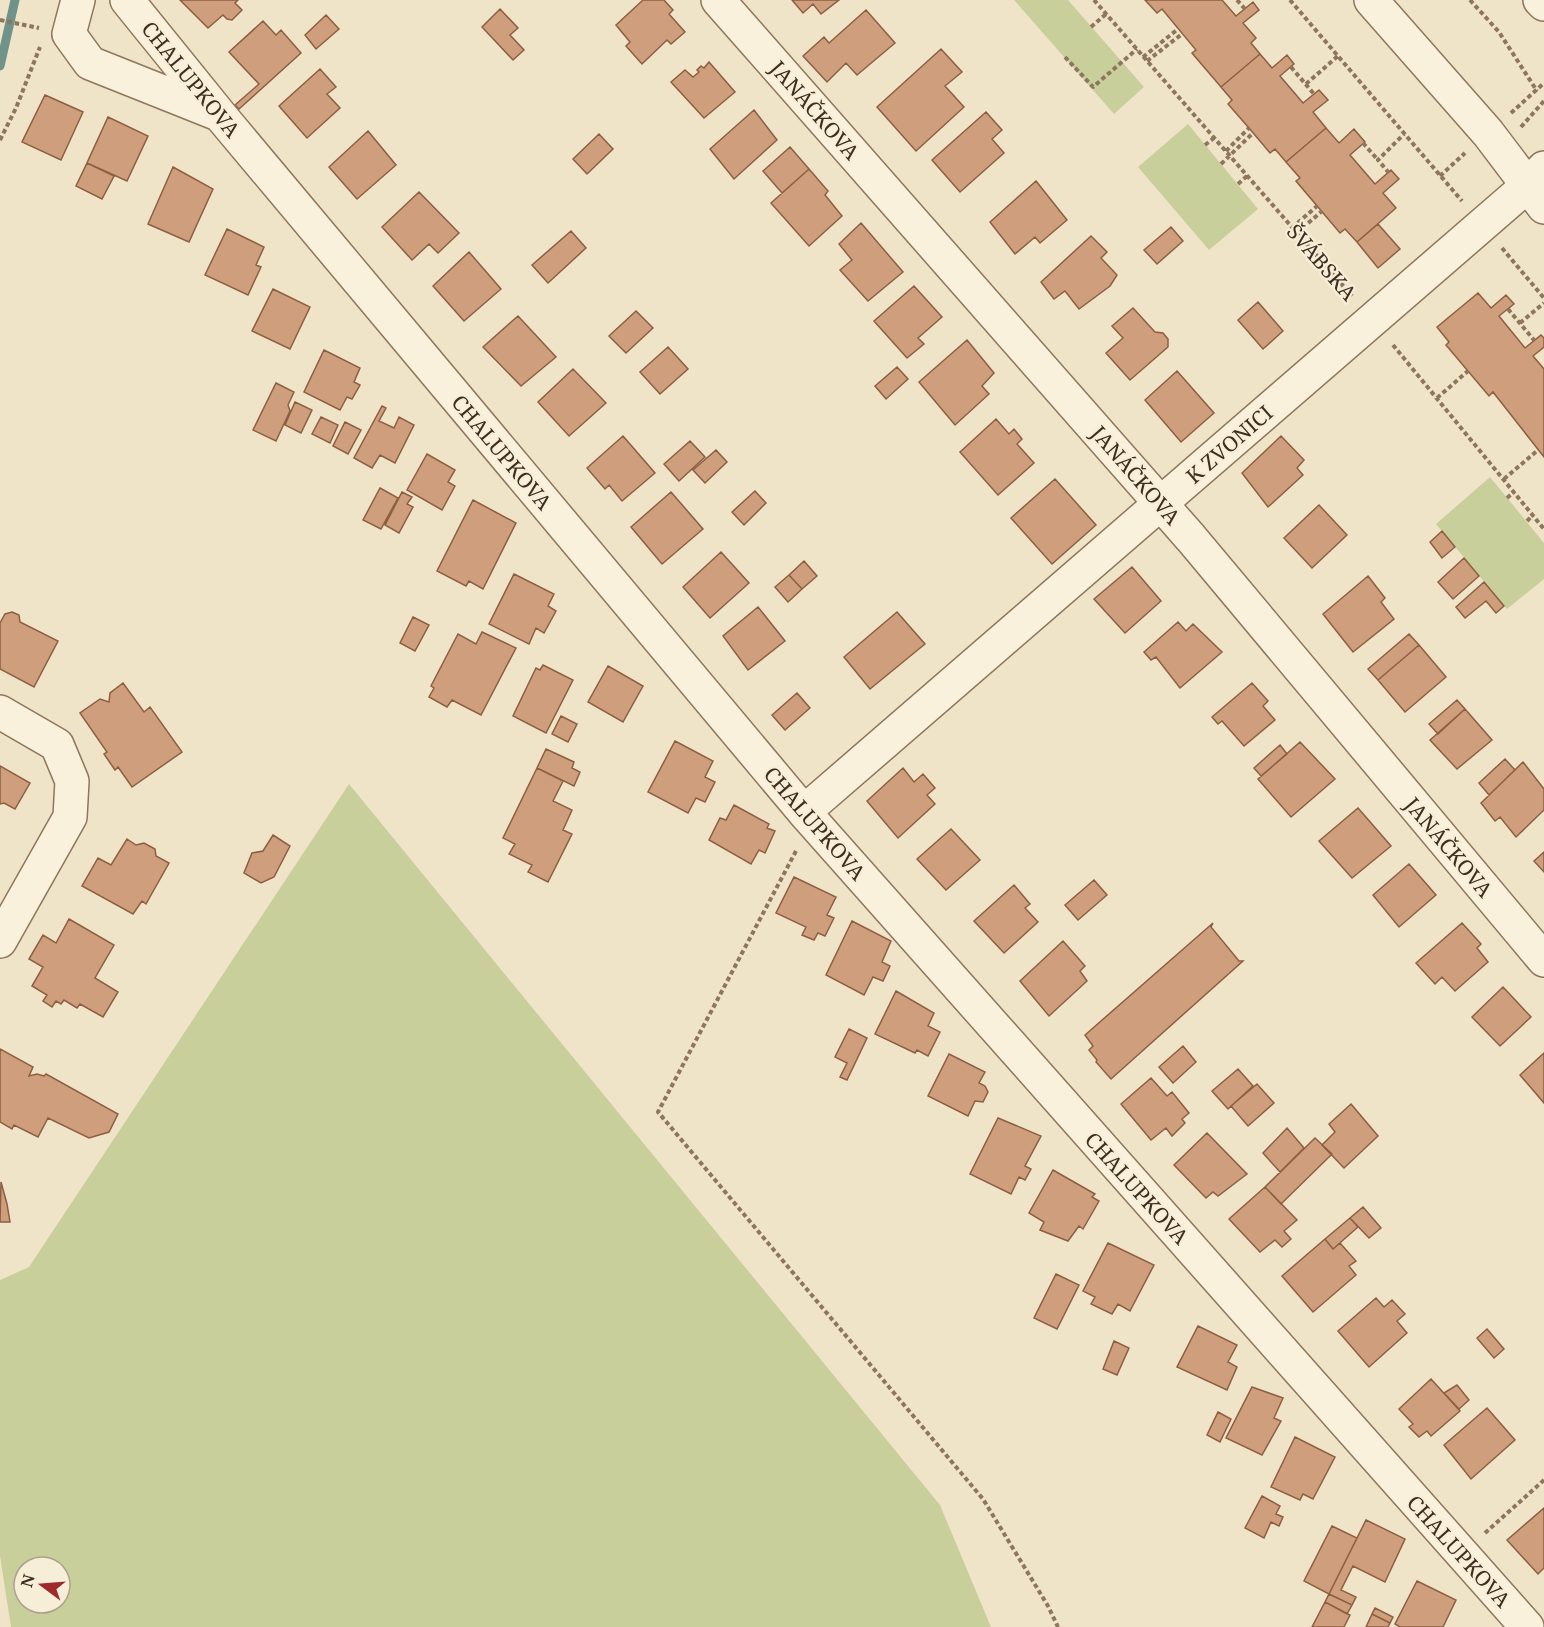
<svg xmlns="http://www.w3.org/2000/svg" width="1544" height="1627" viewBox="0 0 1544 1627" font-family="'Noto Serif',serif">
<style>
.green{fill:#c9cf9b;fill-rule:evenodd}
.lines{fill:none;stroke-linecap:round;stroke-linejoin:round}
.stream{stroke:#6f938a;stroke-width:9}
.building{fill:#cf9f7d;stroke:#8d5f41;stroke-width:1.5}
.minor-casing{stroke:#8d765c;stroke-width:36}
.path{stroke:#8d765c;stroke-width:4;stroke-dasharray:4.5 3;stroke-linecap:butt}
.minor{stroke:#faf1dc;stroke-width:33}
.labels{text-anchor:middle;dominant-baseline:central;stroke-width:4.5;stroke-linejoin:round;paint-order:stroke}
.street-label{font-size:21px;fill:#3d2e20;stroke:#f7eed8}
</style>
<rect width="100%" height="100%" fill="#f0e4c8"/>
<path class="green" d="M1014 0H1068L1144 87 1114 114Z
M1188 124 1258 209 1209 250 1138 167Z
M1490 477 1544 543V579L1507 609 1436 524Z
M349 784 940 1505 991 1627H11L0 1556V1280L29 1267ZM24 1567H60V1603H24Z"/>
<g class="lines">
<path class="stream" d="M0 66 15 0"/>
</g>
<path class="building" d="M180 0H238L235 3 242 10 232 20 227 19 223 15 208 28Z
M643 0H664L673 10 669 14 685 32 671 44 667 40 642 64 626 46 630 42 616 25Z
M792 0H839L821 14 813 4 803 13Z
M1145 0H1222L1236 16 1253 2 1259 10 1243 23 1256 38 1251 43 1260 54 1221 87 1192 53 1196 50 1162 9 1157 13Z
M500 9 518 28 510 35 524 50 513 60 482 27Z
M866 10 895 43 857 75 846 63 827 82 803 56 824 37 829 43Z
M326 15 339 29 316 49 305 35Z
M263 21 276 35 281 30 301 53 239 109 235 105 259 84 229 52Z
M941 49 962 72 945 86 964 107 916 151 877 107Z
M1260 54 1272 68 1287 55 1294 64 1280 76 1303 103 1319 90 1328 100 1313 112 1326 128 1286 162 1275 149 1270 153 1249 128 1228 104 1232 100 1221 87Z
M709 62 735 92 704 118 671 82 685 70 693 77 699 72 697 70 701 66 704 68Z
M320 69 336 87 327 94 340 108 307 138 279 106Z
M45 95 83 112 61 160 22 142Z
M754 110 777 140 734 179 710 149Z
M986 112 1002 130 992 139 1004 153 960 192 932 160Z
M108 117 148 136 127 181 87 163Z
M1326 128 1339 143 1354 129 1365 142 1350 155 1375 184 1391 170 1399 179 1383 193 1396 208 1357 242 1345 229 1340 233 1296 181 1300 178 1286 162Z
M368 131 396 165 357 199 329 167Z
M599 134 613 149 587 174 573 159Z
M790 147 809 169 782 193 763 171Z
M87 163 114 176 102 199 76 186Z
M173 167 213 189 189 242 148 224Z
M809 169 828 191 825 195 842 216 809 246 771 203Z
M1036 181 1067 220 1040 243 1035 237 1015 254 990 222Z
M419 192 459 233 438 253 429 244 412 260 382 227Z
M861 223 903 272 868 301 840 270 852 260 839 244Z
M1378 224 1400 249 1378 268 1357 242Z
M1171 227 1183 241 1157 264 1144 250Z
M227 229 264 247 256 265 261 267 248 295 205 275Z
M571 231 586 248 548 283 532 265Z
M1091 236 1107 252 1101 258 1117 275 1110 286 1079 309 1065 291 1054 299 1041 282Z
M469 252 501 289 464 321 433 286Z
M914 286 942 317 918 338 924 344 907 358 874 321Z
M273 289 310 307 290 349 252 331Z
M1478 293 1491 308 1506 295 1514 304 1499 316 1525 348 1541 335 1544 338V347L1533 356 1544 369V457L1493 392 1489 396 1446 345 1449 342 1437 327Z
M1258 302 1283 331 1263 349 1238 320Z
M1133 308 1155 332 1163 333 1168 339V347L1130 380 1106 353 1123 338 1112 326Z
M636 311 653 328 626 353 609 336Z
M518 316 556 357 521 386 483 347Z
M967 340 994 373 982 386 989 394 955 425 919 382Z
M668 347 688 369 660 394 640 372Z
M324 350 360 368 354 382 360 385 352 399 347 397 340 410 304 392Z
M897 367 908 379 886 399 875 386Z
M573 369 606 403 569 436 538 402Z
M1177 371 1214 413 1181 442 1145 400Z
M276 383 294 392 288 405 290 411 276 441 253 430Z
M295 402 312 410 301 433 285 425Z
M382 406 386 408 379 421 394 428 399 417 414 425 395 463 380 455 372 468 354 458Z
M321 417 338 425 330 443 312 434Z
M996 419 1009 434 1014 429 1022 439 1017 444 1034 463 998 495 960 452Z
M345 422 361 430 348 454 333 446Z
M623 436 655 473 622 501 609 485 605 489 587 468Z
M1281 436 1304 460 1297 468 1303 475 1268 507 1242 473Z
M690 441 705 457 679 481 664 464Z
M716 450 727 462 705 483 693 470Z
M427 454 455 470 448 482 455 486 442 510 407 490Z
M1055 479 1096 525 1052 564 1011 518Z
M380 488 398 498 381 529 363 520Z
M755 491 766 503 744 525 732 512Z
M402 492 412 497 407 504 413 507 399 533 385 525Z
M671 492 703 529 662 564 631 527Z
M473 500 516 523 483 589 469 581 466 586 437 571Z
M1319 505 1347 535 1312 568 1284 538Z
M1442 531 1455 547 1442 558 1430 542Z
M721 552 749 583 710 618 683 587Z
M1464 558 1479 576 1453 599 1438 582Z
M804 561 817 576 802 589 789 575Z
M1132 567 1161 601 1125 633 1094 599Z
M514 574 554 594 548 606 556 611 544 633 536 628 529 644 489 624Z
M789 575 802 589 788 602 775 587Z
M1368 576 1385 598 1381 602 1394 619 1353 652 1323 614Z
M1484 582 1504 606 1496 613 1486 601 1465 618 1456 607Z
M758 607 785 641 748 670 723 636Z
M12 612 19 615 20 622 58 641 34 687 0 669V623L5 614Z
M897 612 925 644 870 689 844 657Z
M413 617 429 625 415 651 400 643Z
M1178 622 1186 631 1193 624 1222 652 1180 688 1156 657 1151 660 1144 652Z
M482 632 516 648 481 715 452 700 447 707 429 697 434 688 431 686 458 634 476 644Z
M1409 634 1419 645 1378 680 1368 669Z
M1419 645 1446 677 1405 712 1378 680Z
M543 665 573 680 546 733 513 716 536 668 540 670Z
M608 666 643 686 623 722 588 702Z
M123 683 144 712 150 707 182 752 132 787 118 767 115 770 104 754 107 752 80 713 100 699 109 702 110 693Z
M1252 683 1268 701 1263 706 1275 720 1244 746 1222 721 1218 724 1212 717Z
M797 693 810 708 785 730 772 715Z
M1457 700 1465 709 1438 734 1429 724Z
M1465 709 1492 740 1457 769 1430 740Z
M561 716 577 724 568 742 552 734Z
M675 741 713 761 705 777 715 782 705 802 696 798 688 813 648 792Z
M1300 742 1335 779 1291 817 1258 779Z
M1280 745 1287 754 1261 776 1254 768Z
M546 749 574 762 572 768 580 772 574 786 537 768Z
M1505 759 1515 770 1489 795 1479 783Z
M1523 762 1544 789V810L1516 837 1500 817 1495 821 1481 803Z
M0 766 30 783 15 809 4 803 0 804Z
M537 768 563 781 553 801 572 810 563 830 572 834 548 882 528 872 532 865 509 854 515 844 503 838Z
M903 768 914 782 923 774 935 788 927 795 935 804 898 838 867 801Z
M734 805 769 824 767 828 775 831 765 853 759 850 751 864 709 840 720 818 726 820Z
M1358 808 1391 846 1352 878 1319 841Z
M951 829 980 860 946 890 917 859Z
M273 835 290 846 274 877 261 883 244 873 252 853 263 851Z
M127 839 136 845 144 843 155 849 156 856 169 863 146 904 142 901 133 914 82 886 98 858 111 865Z
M1544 852V872L1534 861Z
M1409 864 1436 895 1399 927 1373 895Z
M794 877 836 897 827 915 834 918 825 936 818 933 814 940 802 935 806 927 776 913Z
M1094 880 1107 895 1078 920 1065 905Z
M1014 885 1030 904 1025 908 1038 922 1004 953 974 921Z
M69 919 114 945 95 978 118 992 103 1017 80 1004 77 1008 64 1000 61 1004 56 1001 52 1007 43 1001 47 995 32 986 43 967 29 959 43 935 56 943Z
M852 921 891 941 882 962 890 966 883 981 873 977 864 995 826 975Z
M1213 923 1211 927 1239 961H1243L1111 1079 1096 1062 1097 1060 1089 1050 1093 1046 1085 1035Z
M1462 923 1481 944 1477 948 1488 962 1455 991 1442 977 1435 984 1416 963Z
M1063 941 1085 966 1080 971 1087 981 1049 1016 1020 981Z
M1503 987 1531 1017 1500 1046 1472 1017Z
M896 991 934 1013 928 1026 940 1032 928 1056 917 1050 915 1053 875 1034Z
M849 1029 867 1038 847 1080 840 1077 847 1063 835 1057Z
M1183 1046 1196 1062 1173 1083 1159 1067Z
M0 1049 33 1067 29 1076 37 1074 44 1076 46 1074 118 1114 109 1132 89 1138 48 1118 38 1137 14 1125 12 1129 0 1122Z
M1544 1053V1103L1520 1075Z
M949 1054 985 1072 979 1083 985 1086 988 1092 983 1102 975 1101 968 1116 928 1096Z
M1238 1069 1253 1086 1228 1109 1212 1091Z
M1151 1078 1167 1096 1172 1092 1189 1113 1182 1119 1185 1123 1172 1136 1166 1128 1151 1140 1121 1104Z
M1257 1084 1274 1103 1248 1126 1231 1106Z
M1351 1104 1378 1136 1344 1168 1322 1145 1335 1132 1329 1124Z
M998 1118 1041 1136 1025 1166 1031 1169 1025 1180 1019 1177 1011 1194 970 1174Z
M1287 1128 1304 1148 1280 1172 1263 1153Z
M1207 1133 1247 1174 1218 1196 1213 1192 1206 1198 1174 1165Z
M1315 1138 1332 1154 1281 1204 1265 1187Z
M1053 1170 1095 1194 1092 1197 1099 1201 1083 1229 1079 1226 1068 1241 1040 1230 1044 1222 1029 1213Z
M1 1182 7 1204 10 1222H0Z
M1265 1187 1297 1220 1284 1231 1291 1239 1282 1247 1275 1240 1260 1252 1229 1219Z
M1363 1207 1381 1228 1369 1238 1350 1218Z
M1350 1218 1358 1227 1333 1249 1325 1239Z
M1325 1239 1333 1249 1340 1243 1356 1261 1349 1266 1356 1275 1313 1312 1282 1276Z
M1108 1243 1154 1265 1130 1311 1118 1304 1112 1314 1091 1304 1095 1297 1083 1291Z
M1056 1274 1079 1285 1057 1329 1034 1318Z
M1376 1298 1384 1307 1392 1300 1405 1314 1397 1321 1407 1333 1369 1367 1338 1331Z
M1198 1326 1237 1345 1228 1362 1237 1367 1227 1390 1177 1367Z
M1487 1329 1504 1349 1494 1358 1477 1338Z
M1114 1341 1129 1348 1117 1375 1103 1369Z
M1431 1379 1460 1411 1431 1436 1427 1431 1419 1437 1409 1427 1413 1424 1399 1409Z
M1457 1385 1469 1400 1459 1409 1444 1393Z
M1252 1387 1283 1398 1274 1418 1281 1421 1262 1455 1226 1438Z
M1487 1408 1515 1440 1471 1479 1444 1445Z
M1218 1412 1231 1419 1220 1442 1207 1435Z
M1295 1437 1335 1457 1313 1499 1303 1494 1300 1500 1271 1487Z
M1262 1496 1280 1506 1276 1514 1283 1517 1279 1526 1271 1522 1264 1538 1245 1528Z
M1544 1508V1568L1538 1574 1507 1540Z
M1366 1520 1405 1539 1385 1582 1353 1566 1341 1590 1356 1597 1352 1605 1329 1594Z
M1332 1526 1357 1538 1329 1594 1304 1581Z
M1417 1581 1456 1600 1443 1627H1400L1395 1624Z
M1329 1594 1352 1605 1347 1614 1325 1602Z
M1325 1602 1350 1615 1344 1627H1312Z
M1375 1608 1393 1617 1390 1623 1372 1614Z
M1372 1614 1390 1623 1388 1627H1366Z"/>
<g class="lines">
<g class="minor-casing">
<path id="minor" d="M78 0 69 34 90 63 218 114
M127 0 220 115 804 812 1527 1627
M718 0 1191 538 1544 960
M1371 0 1488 133 1544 207
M1540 0 1544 4
M0 712 57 745 72 781 70 817 0 941
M804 812 1526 187 1544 168"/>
</g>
<path class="path" d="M1094 0 1352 296
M1237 0 1245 9
M1290 0 1462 201
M1470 0 1499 32 1537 91
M0 20 39 28
M1091 27 1106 14
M1065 57 1093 87 1137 49
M1143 57 1178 29
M1147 61 1182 34
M1291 67 1314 94
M1306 84 1338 56
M1511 113 1544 83
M1521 127 1544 101
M0 140 16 108 40 47
M1363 143 1378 160
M1205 145 1214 138
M1226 151 1249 128
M1221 164 1253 133
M1389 173 1378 160 1404 134
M1440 176 1465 153
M1238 184 1247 176
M1292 228 1317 206
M1297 233 1322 211
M1502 248 1544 298
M1508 309 1534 340
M1520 323 1544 303
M1393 345 1544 529
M1437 398 1468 371
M1504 479 1538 450
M1507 498 1514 492
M1527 521 1533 515
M796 851 658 1112 983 1499 1048 1606 1058 1627
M1485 1533 1544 1480"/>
<use href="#minor" class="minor"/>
</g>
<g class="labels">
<g class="street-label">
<text transform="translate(191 79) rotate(51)">CHALUPKOVA</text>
<text transform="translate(815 110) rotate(49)">JANÁČKOVA</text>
<text transform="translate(1322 262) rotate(49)">ŠVÁBSKA</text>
<text transform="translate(1229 444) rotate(-41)">K ZVONICI</text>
<text transform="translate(502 452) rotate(50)">CHALUPKOVA</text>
<text transform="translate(1136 475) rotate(49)">JANÁČKOVA</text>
<text transform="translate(815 823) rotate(49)">CHALUPKOVA</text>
<text transform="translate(1449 847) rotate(50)">JANÁČKOVA</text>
<text transform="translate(1137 1188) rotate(48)">CHALUPKOVA</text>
<text transform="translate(1459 1551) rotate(48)">CHALUPKOVA</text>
</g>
</g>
<g transform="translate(42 1585) rotate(286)"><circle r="28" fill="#f7eed8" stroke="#ada18e" stroke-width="1.5"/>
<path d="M0-4.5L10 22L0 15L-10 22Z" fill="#9e2a2b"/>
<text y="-9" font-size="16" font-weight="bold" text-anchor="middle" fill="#3d2e20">N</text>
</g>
</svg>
